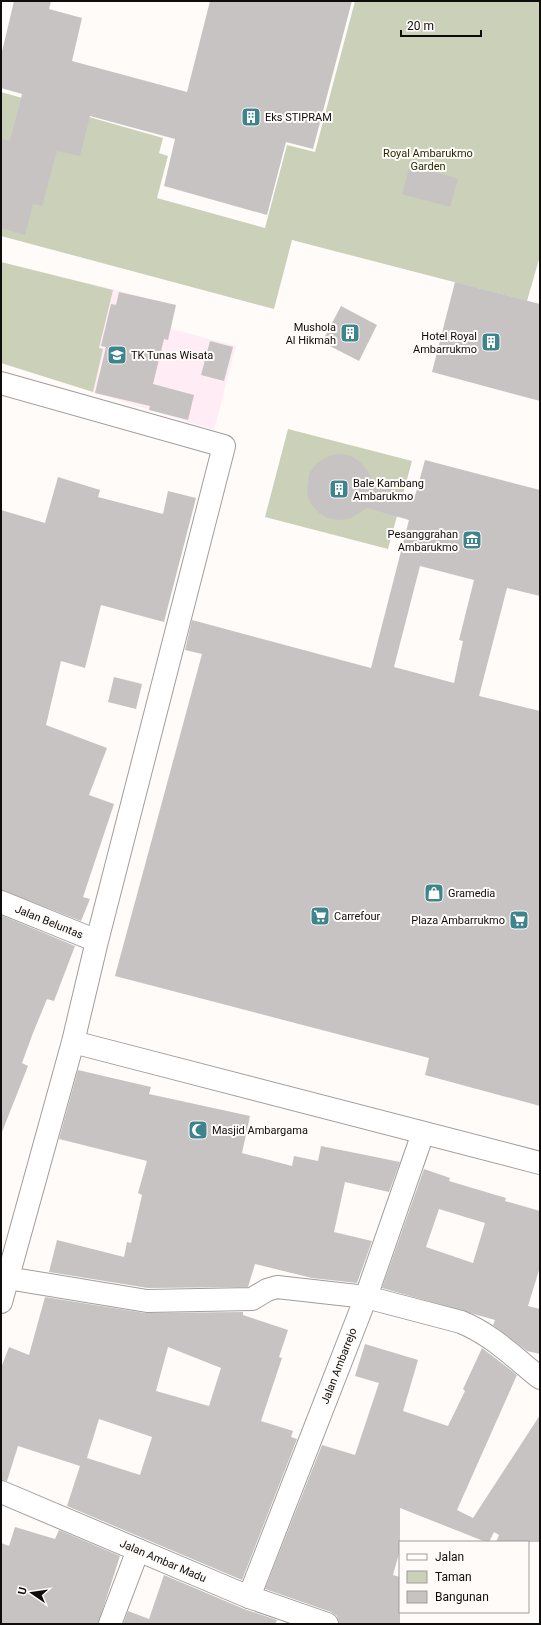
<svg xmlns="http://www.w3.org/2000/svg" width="541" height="1625" viewBox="0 0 541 1625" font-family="Roboto,sans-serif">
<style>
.education{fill:#ffecf5}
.green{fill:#cbd0b9}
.building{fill:#c7c3c2;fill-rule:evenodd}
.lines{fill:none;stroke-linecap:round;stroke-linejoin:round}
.minor-casing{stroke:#a19d9c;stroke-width:24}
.major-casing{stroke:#a19d9c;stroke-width:24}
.minor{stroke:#fff;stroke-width:22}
.major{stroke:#fff;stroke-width:22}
.labels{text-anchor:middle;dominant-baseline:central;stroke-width:4;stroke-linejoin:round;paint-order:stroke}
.poi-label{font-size:11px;fill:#0e0d0c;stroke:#fffbf9;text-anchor:start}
.park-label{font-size:11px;fill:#272e07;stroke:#fffbf9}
.street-label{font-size:11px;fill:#0e0d0c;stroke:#fffbf9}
</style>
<rect width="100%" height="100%" fill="#fffbf9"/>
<path class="education" d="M1 262 176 305 171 329 236 346 214 430 1 363Z"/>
<path class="green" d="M355 1H540V256L527 301 292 240 274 309 1 236V92L163 138 159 153 168 156 157 198 265 228 287 145 315 152Z
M1 262 113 290 99 348 103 349 93 392 1 363Z
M288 429 412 461 388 549 265 517Z"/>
<path class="building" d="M14 1H51L49 9 82 18 72 61 187 92 210 1H352L313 149 286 142 267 215 164 186 175 139 90 116 80 156 57 151 42 206 33 204 25 235 1 228V139L10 141 22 94 1 88V56Z
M410 165 458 179 450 207 402 194Z
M455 282 540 304V401L432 372Z
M119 292 176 305 168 340 164 339 153 384 194 395 188 420 149 410 150 406 95 393 106 347 101 346 111 304 116 305Z
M341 306 377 325 359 361 322 342Z
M210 341 233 347 224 381 201 375Z
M343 454 353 457 361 463 368 471 373 485 415 496 425 460 540 490V596L507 588 479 696 540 711V1106L425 1075 429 1058 115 976 202 654 185 650 192 620 371 668 409 520 367 508 351 518 340 520 328 518 319 513 311 504 307 494 309 474 315 465 323 459 332 455ZM420 566 474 580 459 640 463 641 454 683 394 667Z
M58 477 100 490 98 497 163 514 168 491 196 498 164 622 101 605 85 668 61 661 46 725 107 748 89 795 114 804 83 897 90 899 81 921 1 890V510L45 523Z
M114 677 142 684 136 709 108 702Z
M1 915 75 946 54 1001 47 999 33 1033 22 1063 28 1066 2 1132H1Z
M78 1070 151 1087 149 1094 250 1116 242 1153 292 1166 294 1156 318 1161 321 1146 400 1162 389 1192 345 1182 334 1232 372 1241 357 1283 312 1278 255 1264 248 1287 148 1288 49 1272 57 1240 124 1257 127 1242 131 1243 142 1195 138 1193 147 1161 59 1139Z
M424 1169 450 1178 449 1181 506 1198 505 1201 540 1211V1267L528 1306 540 1309V1354L527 1351 493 1325 495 1320 382 1288ZM439 1209 485 1223 473 1263 426 1247Z
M45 1297 145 1313 243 1312V1315L288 1330 279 1357 282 1358 261 1421 293 1431 291 1437 297 1439 242 1580 67 1506 80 1466 18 1446 7 1481 1 1480V1368L9 1347 29 1355ZM168 1347 221 1368 209 1406 156 1391ZM99 1419 152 1437 140 1475 87 1458Z
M365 1344 418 1360 403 1411 448 1426 465 1391 463 1389 482 1348 517 1375 457 1510 473 1518 540 1415V1542H496L499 1535 494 1532 489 1542H486L400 1508V1550L393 1575 400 1577V1624H339L337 1616 331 1612 265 1589 322 1445 355 1455 379 1383 355 1376Z
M15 1527 55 1539 59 1530 120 1556 98 1624H1V1543L9 1546Z
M164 1575 244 1609 277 1620 275 1624H123L128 1611 149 1619Z"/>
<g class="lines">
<g class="minor-casing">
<path id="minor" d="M1 383 224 446 97 941 73 1042 1 1302
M1 902 97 941
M73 1042 540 1163
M7 1278 147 1301 252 1299 267 1290 277 1287 366 1297 461 1322C491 1334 515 1358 540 1378
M249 1597 366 1297 423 1133
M110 1624 138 1550"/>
</g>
<g class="major-casing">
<path id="major" d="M1 1492 249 1597 327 1624"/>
</g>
<use href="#minor" class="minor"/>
<use href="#major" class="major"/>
</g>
<defs>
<g id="building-square" transform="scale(1)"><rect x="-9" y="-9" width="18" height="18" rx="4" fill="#3d848d" stroke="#fffbf9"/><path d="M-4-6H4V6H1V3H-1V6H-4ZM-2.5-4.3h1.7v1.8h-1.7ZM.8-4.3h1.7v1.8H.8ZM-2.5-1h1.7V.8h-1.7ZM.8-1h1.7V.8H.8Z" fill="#fff"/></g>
<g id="school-square" transform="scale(1)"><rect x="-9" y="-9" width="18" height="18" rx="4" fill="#3d848d" stroke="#fffbf9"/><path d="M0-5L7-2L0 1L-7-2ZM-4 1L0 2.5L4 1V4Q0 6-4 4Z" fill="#fff"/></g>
<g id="museum-square" transform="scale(1)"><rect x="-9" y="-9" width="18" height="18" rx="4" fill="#3d848d" stroke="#fffbf9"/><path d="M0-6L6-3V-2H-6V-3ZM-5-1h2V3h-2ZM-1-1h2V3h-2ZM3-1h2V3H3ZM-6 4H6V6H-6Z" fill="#fff"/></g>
<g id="shop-square" transform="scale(1)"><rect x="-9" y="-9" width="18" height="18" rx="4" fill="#3d848d" stroke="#fffbf9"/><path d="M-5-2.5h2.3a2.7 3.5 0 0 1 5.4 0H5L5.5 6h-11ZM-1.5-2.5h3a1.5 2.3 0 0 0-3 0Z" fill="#fff"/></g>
<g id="supermarket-square" transform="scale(1)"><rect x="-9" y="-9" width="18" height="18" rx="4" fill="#3d848d" stroke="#fffbf9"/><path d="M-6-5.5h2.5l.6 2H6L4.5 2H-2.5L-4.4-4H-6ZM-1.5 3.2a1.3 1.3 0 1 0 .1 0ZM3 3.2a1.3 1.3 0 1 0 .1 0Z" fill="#fff"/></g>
<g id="mosque-square" transform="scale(1)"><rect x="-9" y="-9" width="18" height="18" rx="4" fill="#3d848d" stroke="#fffbf9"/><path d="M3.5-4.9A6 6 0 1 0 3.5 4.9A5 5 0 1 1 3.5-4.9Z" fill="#fff"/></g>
</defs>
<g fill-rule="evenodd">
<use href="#building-square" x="251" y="117"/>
<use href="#building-square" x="350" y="333"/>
<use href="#building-square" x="491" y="342"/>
<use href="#school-square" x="117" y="355"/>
<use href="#building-square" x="339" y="489"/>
<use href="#museum-square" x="472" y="540"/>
<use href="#shop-square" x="434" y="893"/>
<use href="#supermarket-square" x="320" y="916"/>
<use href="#supermarket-square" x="519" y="920"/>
<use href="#mosque-square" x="198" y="1130"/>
</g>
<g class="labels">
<g class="poi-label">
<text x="265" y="117">Eks STIPRAM</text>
<text x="336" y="327" text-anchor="end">Mushola<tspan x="336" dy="13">Al Hikmah</tspan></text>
<text x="477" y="336" text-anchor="end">Hotel Royal<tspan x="477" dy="13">Ambarrukmo</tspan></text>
<text x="131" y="355">TK Tunas Wisata</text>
<text x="353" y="483">Bale Kambang<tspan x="353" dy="13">Ambarukmo</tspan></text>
<text x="458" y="534" text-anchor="end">Pesanggrahan<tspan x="458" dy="13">Ambarukmo</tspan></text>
<text x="448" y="893">Gramedia</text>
<text x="334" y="916">Carrefour</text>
<text x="505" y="920" text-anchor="end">Plaza Ambarrukmo</text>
<text x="212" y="1130">Masjid Ambargama</text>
</g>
<g class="park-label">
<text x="428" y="153">Royal Ambarukmo<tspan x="428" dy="13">Garden</tspan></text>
</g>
<g class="street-label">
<text transform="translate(49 922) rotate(22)">Jalan Beluntas</text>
<text transform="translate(339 1366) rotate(-69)">Jalan Ambarrejo</text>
<text transform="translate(163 1561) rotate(23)">Jalan Ambar Madu</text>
</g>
</g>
<rect width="541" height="1625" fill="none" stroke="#0e0d0c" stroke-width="4"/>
<rect x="399" y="1541" width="130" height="72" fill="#fffbf9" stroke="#9f9c9a"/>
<rect x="407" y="1554" width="20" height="6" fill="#ffffff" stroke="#9f9c9a"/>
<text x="435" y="1561" font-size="12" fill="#0e0d0c">Jalan</text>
<rect x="407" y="1571" width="20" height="12" fill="#cbd0b9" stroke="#9f9c9a"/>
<text x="435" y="1581" font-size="12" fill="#0e0d0c">Taman</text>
<rect x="407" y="1591" width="20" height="12" fill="#c7c3c2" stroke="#9f9c9a"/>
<text x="435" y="1601" font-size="12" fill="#0e0d0c">Bangunan</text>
<g transform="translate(32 1593) rotate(283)" stroke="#fffbf9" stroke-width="3" paint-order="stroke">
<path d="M0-3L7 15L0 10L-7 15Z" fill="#0e0d0c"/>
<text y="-6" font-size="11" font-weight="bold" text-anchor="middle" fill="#0e0d0c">U</text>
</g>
<path d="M401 30v6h80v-6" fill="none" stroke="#0e0d0c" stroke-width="2"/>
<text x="407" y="30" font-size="12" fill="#0e0d0c" stroke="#fffbf9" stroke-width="3" paint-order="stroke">20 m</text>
</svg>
